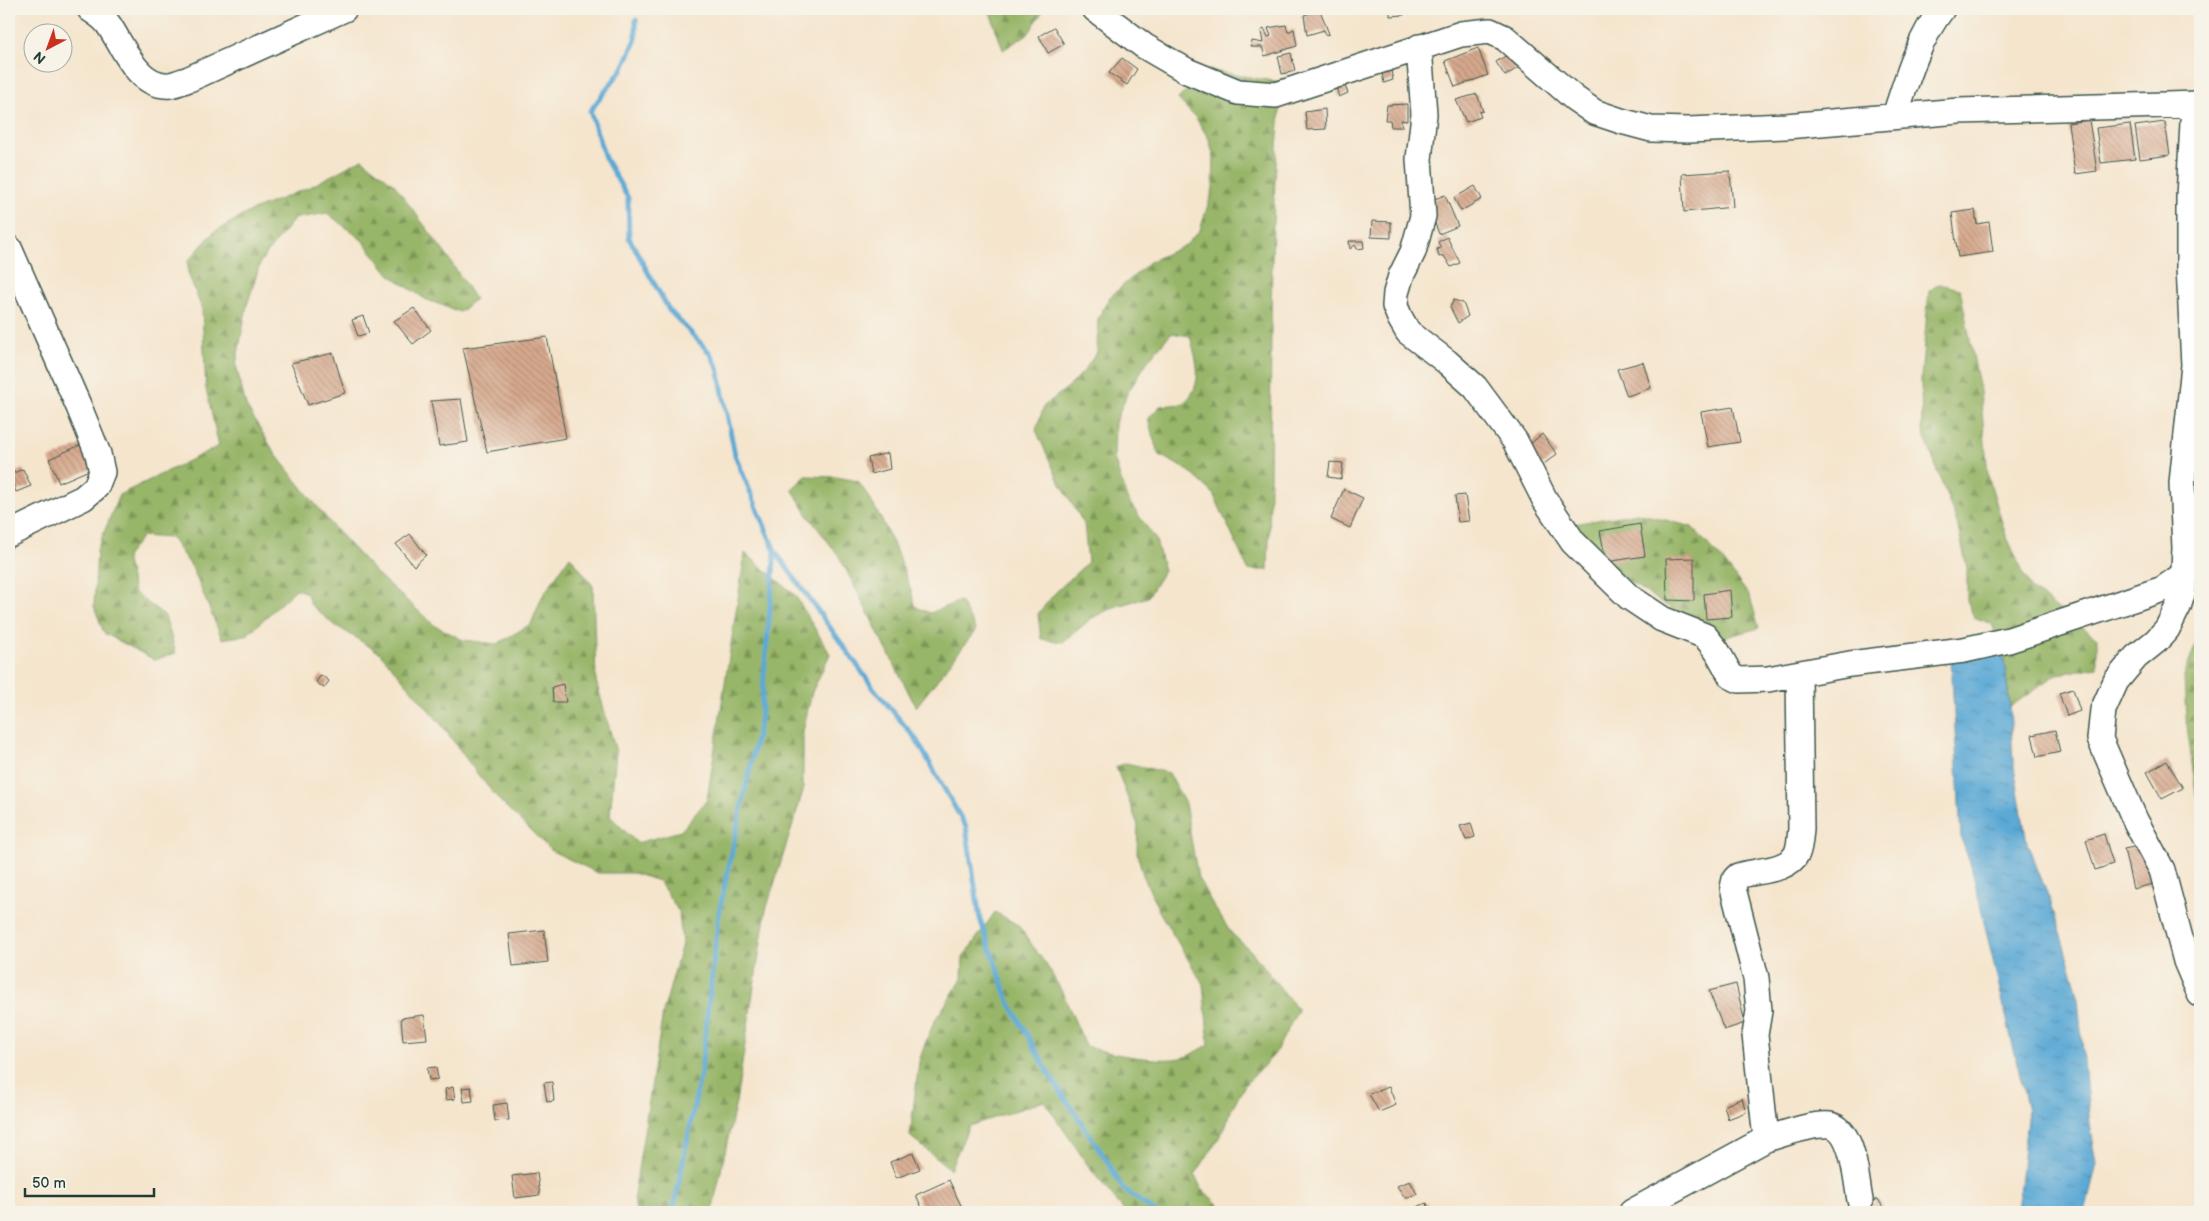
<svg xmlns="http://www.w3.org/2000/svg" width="2209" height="1221" viewBox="0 0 2209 1221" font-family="'Balsamiq Sans',sans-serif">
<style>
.forest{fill:url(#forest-firs);stroke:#5c7a4e}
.water{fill:url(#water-ripples);stroke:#3e7384}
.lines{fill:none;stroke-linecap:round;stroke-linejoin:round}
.stream{stroke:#5ca9d5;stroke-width:5}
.building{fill:url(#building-back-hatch)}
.minor-casing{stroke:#3f564b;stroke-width:28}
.minor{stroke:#fff;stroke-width:25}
</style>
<defs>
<pattern id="forest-firs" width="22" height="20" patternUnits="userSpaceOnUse" patternTransform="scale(1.25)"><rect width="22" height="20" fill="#98b669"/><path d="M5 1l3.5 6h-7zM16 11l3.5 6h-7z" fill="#7b9557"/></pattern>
<pattern id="water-ripples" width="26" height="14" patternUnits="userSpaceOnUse" patternTransform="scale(1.25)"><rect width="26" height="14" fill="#5ca9d5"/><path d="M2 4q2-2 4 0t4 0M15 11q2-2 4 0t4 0" fill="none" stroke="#4b8bae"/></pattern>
<pattern id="building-back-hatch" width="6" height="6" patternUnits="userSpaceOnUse" patternTransform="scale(1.25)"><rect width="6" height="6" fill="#d7a98d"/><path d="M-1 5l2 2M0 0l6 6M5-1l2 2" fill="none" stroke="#ae8b74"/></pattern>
</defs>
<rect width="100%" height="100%" fill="#f7f3e8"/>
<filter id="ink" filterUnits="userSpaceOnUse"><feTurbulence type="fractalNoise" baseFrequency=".02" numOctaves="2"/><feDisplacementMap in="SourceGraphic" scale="10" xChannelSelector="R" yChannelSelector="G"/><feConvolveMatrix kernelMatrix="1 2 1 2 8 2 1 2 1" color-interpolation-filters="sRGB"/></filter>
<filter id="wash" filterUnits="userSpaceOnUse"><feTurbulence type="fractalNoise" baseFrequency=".0096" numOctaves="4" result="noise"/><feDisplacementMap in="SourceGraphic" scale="20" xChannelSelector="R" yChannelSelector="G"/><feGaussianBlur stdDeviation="1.12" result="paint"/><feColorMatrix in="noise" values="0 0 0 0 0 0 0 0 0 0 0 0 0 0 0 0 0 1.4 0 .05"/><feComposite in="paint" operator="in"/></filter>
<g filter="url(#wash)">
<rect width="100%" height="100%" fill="#f5e5cd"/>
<path class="forest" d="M989 9H1044L1029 33 1003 50Z
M1209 70 1259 79 1283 82C1265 243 1274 407 1268 570H1248L1213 493 1189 471 1158 454 1148 419 1160 406 1183 404C1205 384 1197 362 1190 336L1171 333 1147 362 1127 394 1115 423 1114 458 1127 499 1156 540 1164 571 1148 597 1114 607 1092 618 1063 642 1041 639 1038 614 1055 593 1088 562 1084 524 1058 479 1036 430 1044 406 1071 385 1084 371 1097 352 1098 319 1109 298 1151 261 1186 245 1200 230 1213 189 1214 158 1209 139 1196 118 1178 99Z
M362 159 394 184 447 256 475 299 460 312 425 299 390 275 362 240 327 213 294 219 261 261 247 305 236 365 246 406 276 455 336 530 377 574 434 625 463 640 497 644 531 624 542 597 570 556 593 586 596 681 616 752 610 816 637 843 681 831 707 800 745 553 795 595 830 654 812 692 803 731V791L766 910 736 1102 712 1212H636L634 1195 663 1013 682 944 679 912 659 881 633 873H598L552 851 501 802 479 776 440 723 380 653 332 623 310 604 307 593 296 589 247 635 222 639 192 567 171 538 142 536 126 557 134 592 165 616 176 653 155 660 104 633 94 606 97 550 119 495 219 446 206 389 202 309 188 273V261L214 232 251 211 310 187Z
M1939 284 1960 289 1980 391 1988 475 2005 533 2030 588 2097 638V667L2057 674 2010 707 2003 653 1992 624 1974 617 1967 600V568L1957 523 1922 429 1921 378 1929 291Z
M806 476 836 477 858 481C885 519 903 563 916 607L930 613 960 601 976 630 916 707 839 556 809 517 792 489Z
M1638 513 1692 527 1724 562 1750 597 1759 628 1719 639 1616 573 1594 553 1574 524Z
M2200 633V807L2196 793 2186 718 2184 676Z
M1126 763 1169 773 1185 804 1198 878 1214 907 1232 934 1251 951 1298 1010 1274 1055 1245 1085 1232 1108 1225 1128 1195 1175 1201 1188 1226 1212H1125L1092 1171 1044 1101 969 1126 950 1169 910 1136 919 1062 925 1044 934 1022 962 979 963 958 995 912 1018 925 1049 969 1062 992 1086 1046C1107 1054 1167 1065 1188 1056 1195 1053 1202 1048 1209 1045L1203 984 1159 911 1143 875 1137 852 1138 825 1116 767Z"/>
<path class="water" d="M2003 653 2010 707 2013 761 2027 843 2051 903 2077 989 2090 1124 2097 1163 2085 1212H2017L2028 1110 1971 866 1961 838 1951 659Z"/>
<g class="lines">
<path class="stream" d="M636 20V39L623 68 590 111 605 158 628 198 629 238 669 310 710 353 718 368 735 455 775 551 875 690 916 739 966 827 980 919 1009 1002 1050 1076 1106 1159 1123 1189 1155 1212
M673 1212 701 1071 719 912 760 721 775 551"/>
</g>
<g id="blocks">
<path class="building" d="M1390 9H1404V15L1390 16Z
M1320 10 1329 34 1325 35 1324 30 1307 35 1304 15Z
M1286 25 1288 32 1294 29 1297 46 1265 56 1262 47H1251L1252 41 1263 43 1261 31 1264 29 1268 37 1271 36 1268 28Z
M1054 27 1064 44 1048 53 1039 36Z
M1478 48 1488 75 1455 87 1445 61Z
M1291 53 1295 71 1282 74 1278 56Z
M1510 53 1519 67 1505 76 1496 62Z
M1122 58 1137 69 1127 85 1109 73Z
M1391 71 1393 80 1384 83 1382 73Z
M1344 84 1348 93 1339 97 1336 87Z
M1477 94 1483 111 1479 112 1481 117 1466 122 1456 100Z
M1407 104V121L1401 120 1402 127H1391L1390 120H1385L1387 105Z
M1325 109 1326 129 1307 130 1305 112Z
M2089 120 2097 171 2075 174 2068 123Z
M2165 122 2170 155 2140 159 2135 126Z
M2130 124 2135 159 2101 163 2096 128Z
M1730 171 1733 207 1684 212 1682 174Z
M1475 186 1482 199 1461 211 1454 198Z
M1445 195 1458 226 1439 234 1427 202Z
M1975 210 1977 224 1989 222 1993 252 1958 257 1952 213Z
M1372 221 1391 222V238L1371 237Z
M1447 237 1460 263 1451 267 1444 256 1439 257 1437 249 1441 248 1438 242Z
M1349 241H1363L1364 248 1357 249 1355 245 1350 249Z
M1454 300 1463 303 1468 316 1458 323 1450 307Z
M414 308 431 330 413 344 394 321Z
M363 316 369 333 358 336 352 320Z
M547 337 566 438 487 452 463 348Z
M333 353 345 393 308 405 291 363Z
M1643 362 1651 388 1627 396 1617 369Z
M461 399 468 442 439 446 431 401Z
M1733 407 1740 442 1708 447 1701 412Z
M1542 434 1557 454 1540 467 1524 449Z
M85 443 96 467 59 483 49 459Z
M888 453 890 469 871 474 868 458Z
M1330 462 1343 463 1341 479 1328 477Z
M23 469 31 486 16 492 9 475Z
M1344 489 1363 498 1350 528 1331 519Z
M1465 495 1469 521 1458 522 1455 496Z
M1640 524 1645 556 1606 562 1600 531Z
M410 534 426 555 414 566 396 544Z
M1694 558V601L1667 600 1666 559Z
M1730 590 1732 617 1706 619 1704 594Z
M321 675 329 681 324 688 316 682Z
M563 684 566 702H553L552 687Z
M2073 689 2080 711 2067 716 2059 693Z
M2055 730 2060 752 2037 757 2032 735Z
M2167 761 2183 788 2162 799 2147 772Z
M1471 823 1475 837 1466 840 1460 826Z
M2104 834 2113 864 2095 870 2086 840Z
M2144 845 2153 884 2133 889 2124 849Z
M544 930 548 962 513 966 509 934Z
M1736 984 1745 1023 1724 1030 1709 991Z
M424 1015 427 1039 403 1041 401 1018Z
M436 1067 438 1079 429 1080 427 1068Z
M552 1082 554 1101 547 1102 544 1083Z
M453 1087 455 1099 446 1100 445 1089Z
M471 1087 473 1101 464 1102 462 1088Z
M1389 1087 1396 1105 1379 1112 1369 1094Z
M1742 1098 1746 1112 1728 1119 1724 1106Z
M507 1103 509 1120 495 1121 493 1105Z
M913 1153 920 1169 896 1178 890 1162Z
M537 1173 540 1195 515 1198 512 1176Z
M949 1180 964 1212H924L916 1195Z
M1410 1181 1417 1194 1405 1198 1397 1186Z
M1878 1199 1884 1209 1878 1212H1872L1868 1204Z
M1427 1203 1430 1212H1404Z"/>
</g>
</g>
<g filter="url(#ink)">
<use href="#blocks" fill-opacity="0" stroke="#3f564b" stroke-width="1"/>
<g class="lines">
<g class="minor-casing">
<path id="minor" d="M90 9C96 13 104 18 108 24 123 45 137 88 170 85 176 84 183 81 189 79L344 9
M1095 9 1144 46 1187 71 1238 92 1276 95 1461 34 1490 31 1505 38 1574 98 1594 112 1621 121 1651 129 1688 130 1786 126 1959 111 2200 104
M1419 47 1424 114 1419 159 1423 216 1413 252 1401 276 1396 293 1395 306 1400 318 1408 332 1447 362 1475 387 1515 441 1545 500 1573 542 1629 597 1662 619 1705 636 1717 651 1731 676 1739 680 1768 679 1850 664 1964 650 2009 640 2163 589 2200 563
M2194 104 2189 197V267L2194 365 2182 483 2185 548 2183 591 2178 607 2167 629 2156 641 2136 657 2116 681 2103 710 2100 739 2135 820 2162 870 2186 961 2200 994
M1895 116C1907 79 1918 40 1942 9
M9 248 79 407 98 454 102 472 96 487 83 498 9 534
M1766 1139C1784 1134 1812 1123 1830 1125 1854 1129 1856 1181 1860 1200
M1632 1212 1766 1139 1755 1035 1759 1011 1756 978 1733 888 1735 879 1738 876C1755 870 1788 872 1797 853 1800 846 1800 837 1801 829L1799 674"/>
</g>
<use href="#minor" class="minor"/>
</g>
</g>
<rect width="2209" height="1221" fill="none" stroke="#f7f3e8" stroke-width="30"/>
<g transform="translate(48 48) rotate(221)"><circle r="24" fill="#f7f3e8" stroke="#a1aaa0"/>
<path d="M0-4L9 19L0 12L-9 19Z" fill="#c8321e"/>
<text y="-8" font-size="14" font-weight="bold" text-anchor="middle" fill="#1f3d34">N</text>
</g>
<path d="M25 1188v8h129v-8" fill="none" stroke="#1f3d34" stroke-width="2.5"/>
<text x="32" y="1188" font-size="15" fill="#1f3d34" stroke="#f7f3e8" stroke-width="4" paint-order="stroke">50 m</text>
</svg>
